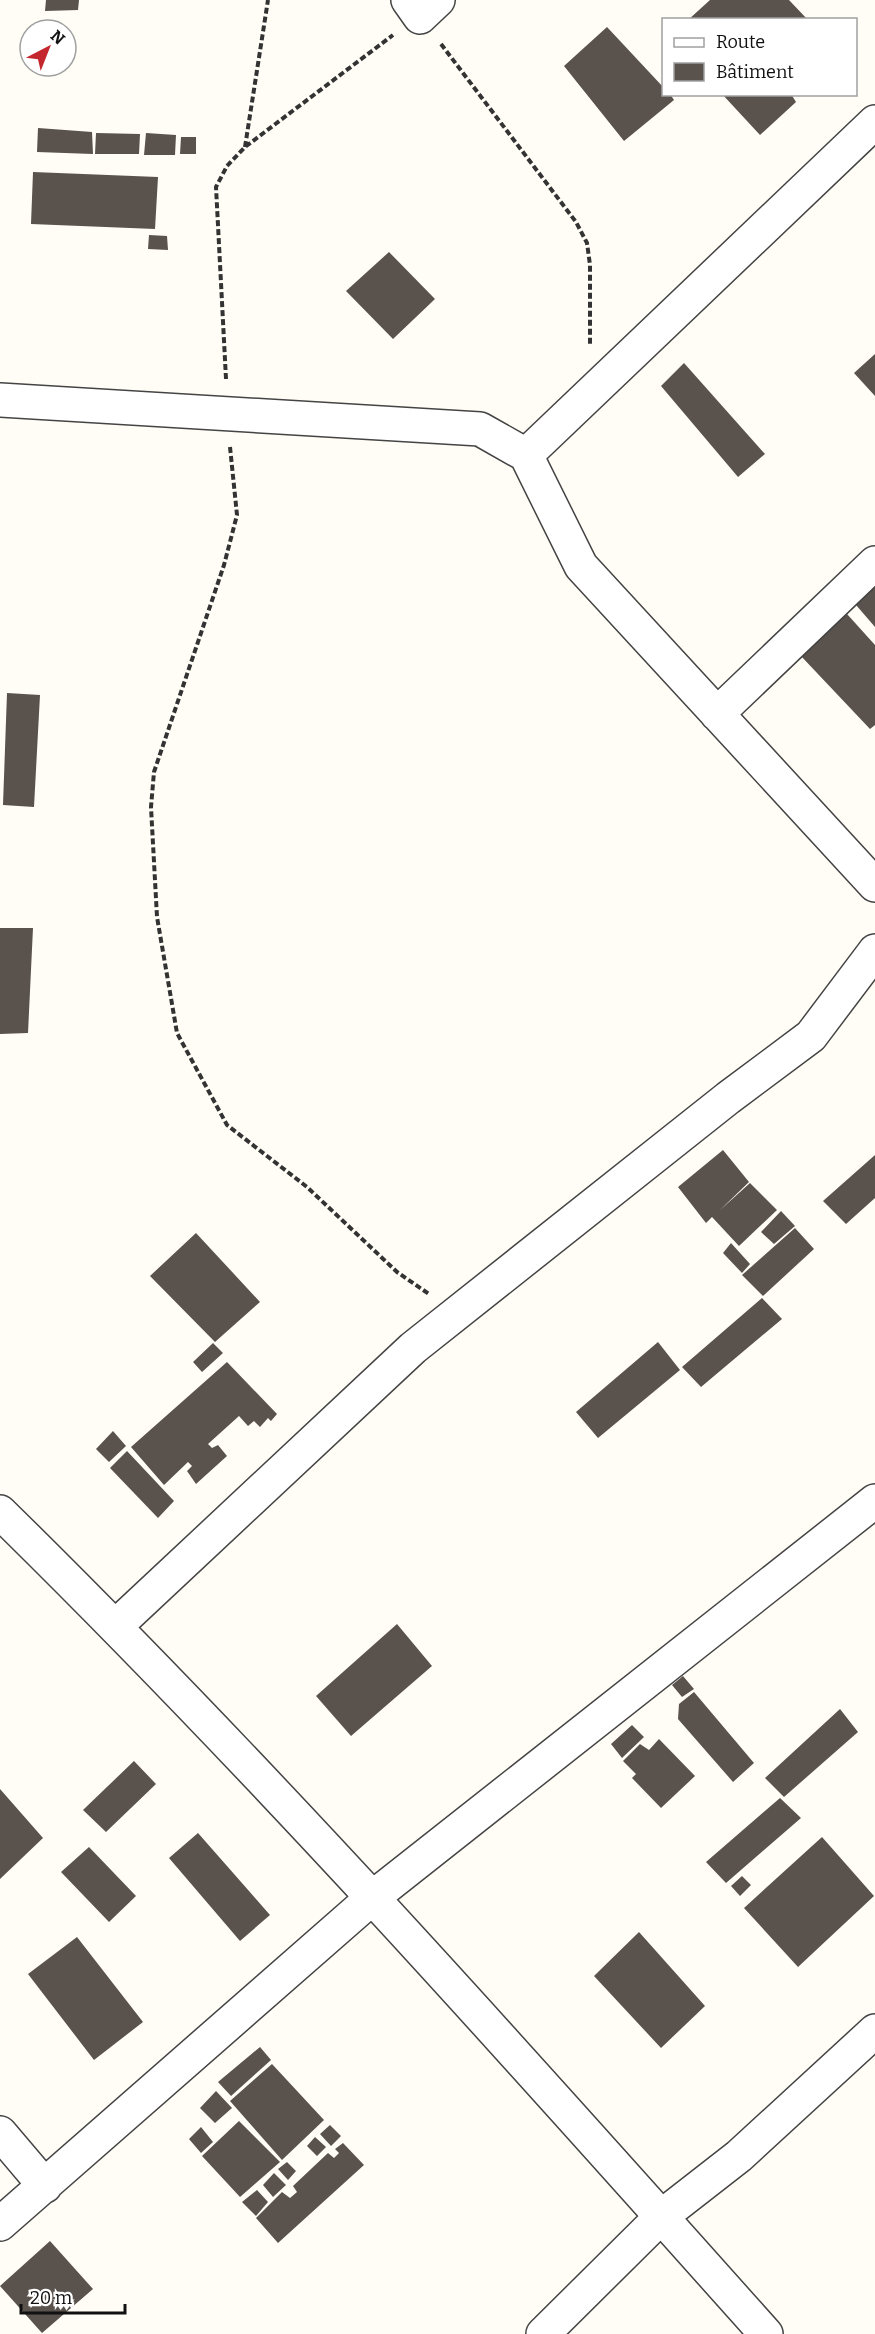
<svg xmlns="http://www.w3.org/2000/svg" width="875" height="2334" viewBox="0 0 875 2334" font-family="Bitter,serif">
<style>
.building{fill:#5a524d}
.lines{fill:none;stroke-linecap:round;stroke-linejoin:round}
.street-casing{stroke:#444;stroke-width:36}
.path{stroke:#333;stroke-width:4;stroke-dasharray:6 3;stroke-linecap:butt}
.street{stroke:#fff;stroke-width:33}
</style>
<rect width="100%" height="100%" fill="#fffdf5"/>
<path class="building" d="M46 0H79L78 10 45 11Z
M710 0H789L808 20H688Z
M607 27 664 88V94H670L674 100 624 141 564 66Z
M722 94H791L796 102 760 135Z
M38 128 92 132 93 154 37 152Z
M96 133 140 134 139 154H95Z
M146 133 176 135 175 155H144Z
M181 137H196V154H180Z
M33 172 158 177 155 229 31 224Z
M149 235 167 236 168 250 148 249Z
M389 252 435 299 393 339 346 291Z
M875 354V396L854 373Z
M684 363 765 454 738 477 661 386Z
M875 584V627L850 598Z
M847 614 875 645V725L870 729 800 655Z
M7 693 40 695 34 807 3 805Z
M0 928H33L28 1033 0 1034Z
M723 1150 749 1182 719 1211 750 1183 777 1210 739 1246 712 1217 706 1223 678 1187Z
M875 1155V1198L846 1224 823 1201Z
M781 1211 795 1226 774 1244 761 1232Z
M795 1228 814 1249 763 1296 742 1275Z
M196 1233 260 1302 215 1342 150 1276Z
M731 1243 750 1264 742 1273 723 1253Z
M762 1298 782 1319 701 1387 682 1367Z
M658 1342 680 1370 598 1438 576 1412Z
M213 1343 223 1353 202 1372 193 1362Z
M227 1362 277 1414 271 1421 268 1418 260 1427 254 1421 248 1426 239 1416 208 1444 212 1448 218 1445 227 1456 196 1484 187 1471 192 1466 188 1462 164 1485 131 1447Z
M113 1431 126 1446 109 1462 96 1449Z
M127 1451 174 1501 158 1518 110 1468Z
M397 1624 432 1666 351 1736 316 1696Z
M683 1676 694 1689 682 1697 672 1685Z
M694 1692 754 1763 733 1782 678 1719 679 1704Z
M840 1709 858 1732 784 1797 765 1778Z
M632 1725 644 1737 622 1758 611 1744Z
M659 1739 695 1776 661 1808 632 1778 636 1774 623 1761 640 1744 649 1750Z
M134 1761 156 1784 106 1832 83 1810Z
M0 1789 43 1838 0 1879Z
M780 1798 801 1818 726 1883 706 1862Z
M198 1833 270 1915 240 1941 169 1858Z
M822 1837 874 1896 798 1967 744 1908Z
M89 1847 136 1896 109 1922 61 1872Z
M742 1876 751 1885 740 1896 731 1886Z
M639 1932 705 2006 661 2048 594 1976Z
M77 1937 143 2022 94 2060 28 1974Z
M260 2047 271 2060 231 2096 218 2082Z
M272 2064 324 2120 282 2160 230 2101Z
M216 2091 232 2108 215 2123 200 2108Z
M239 2121 280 2162 240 2197 202 2156Z
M330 2125 341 2136 331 2146 320 2134Z
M201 2127 213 2142 201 2153 189 2139Z
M315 2137 326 2147 317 2156 307 2146Z
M343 2143 364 2165 278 2243 256 2218 282 2192 290 2198 297 2192 293 2186 328 2153 334 2158 339 2153 335 2149Z
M287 2162 296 2171 288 2180 278 2169Z
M274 2173 286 2185 273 2197 263 2185Z
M257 2190 268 2202 256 2216 242 2202Z
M50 2241 93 2289 42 2333 0 2286Z"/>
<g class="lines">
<g class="street-casing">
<path id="street" d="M408 0 420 17 438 0
M0 400 480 429 526 455 581 566 875 885
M526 455 875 122
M717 714 875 563
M0 1512C267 1774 517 2055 766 2334
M116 1626 413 1348 728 1098 811 1036 875 951
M0 2133 45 2186
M0 2224 372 1898 875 1501
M543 2334 662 2216 739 2156 875 2031"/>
</g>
<path class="path" d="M441 44 576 222 587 243 590 265V345
M245 147 268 0
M226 379 216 187 227 166 245 147 393 35
M230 447 237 515 224 565 154 772 151 807 157 917 177 1033 227 1125 307 1187 397 1272 429 1294"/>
<use href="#street" class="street"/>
</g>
<rect x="662" y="18" width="195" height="78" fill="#ffffff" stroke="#a0a0a0" stroke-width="1.5"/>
<rect x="674" y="38" width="30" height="9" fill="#ffffff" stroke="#a0a0a0" stroke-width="1.5"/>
<text x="716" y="48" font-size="18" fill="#111111">Route</text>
<rect x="674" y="63" width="30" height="18" fill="#5a524d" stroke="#a0a0a0" stroke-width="1.5"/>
<text x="716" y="78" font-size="18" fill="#111111">Bâtiment</text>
<g transform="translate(48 48) rotate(42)"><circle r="28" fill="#ffffff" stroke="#a0a0a0" stroke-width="1.5"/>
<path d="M0-4.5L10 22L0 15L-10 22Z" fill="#c4262e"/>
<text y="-9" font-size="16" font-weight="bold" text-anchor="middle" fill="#111111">N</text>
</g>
<path d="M21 2304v9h104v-9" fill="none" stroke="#111111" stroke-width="3"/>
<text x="30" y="2304" font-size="18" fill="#111111" stroke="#ffffff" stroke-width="4.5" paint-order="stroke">20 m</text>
</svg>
